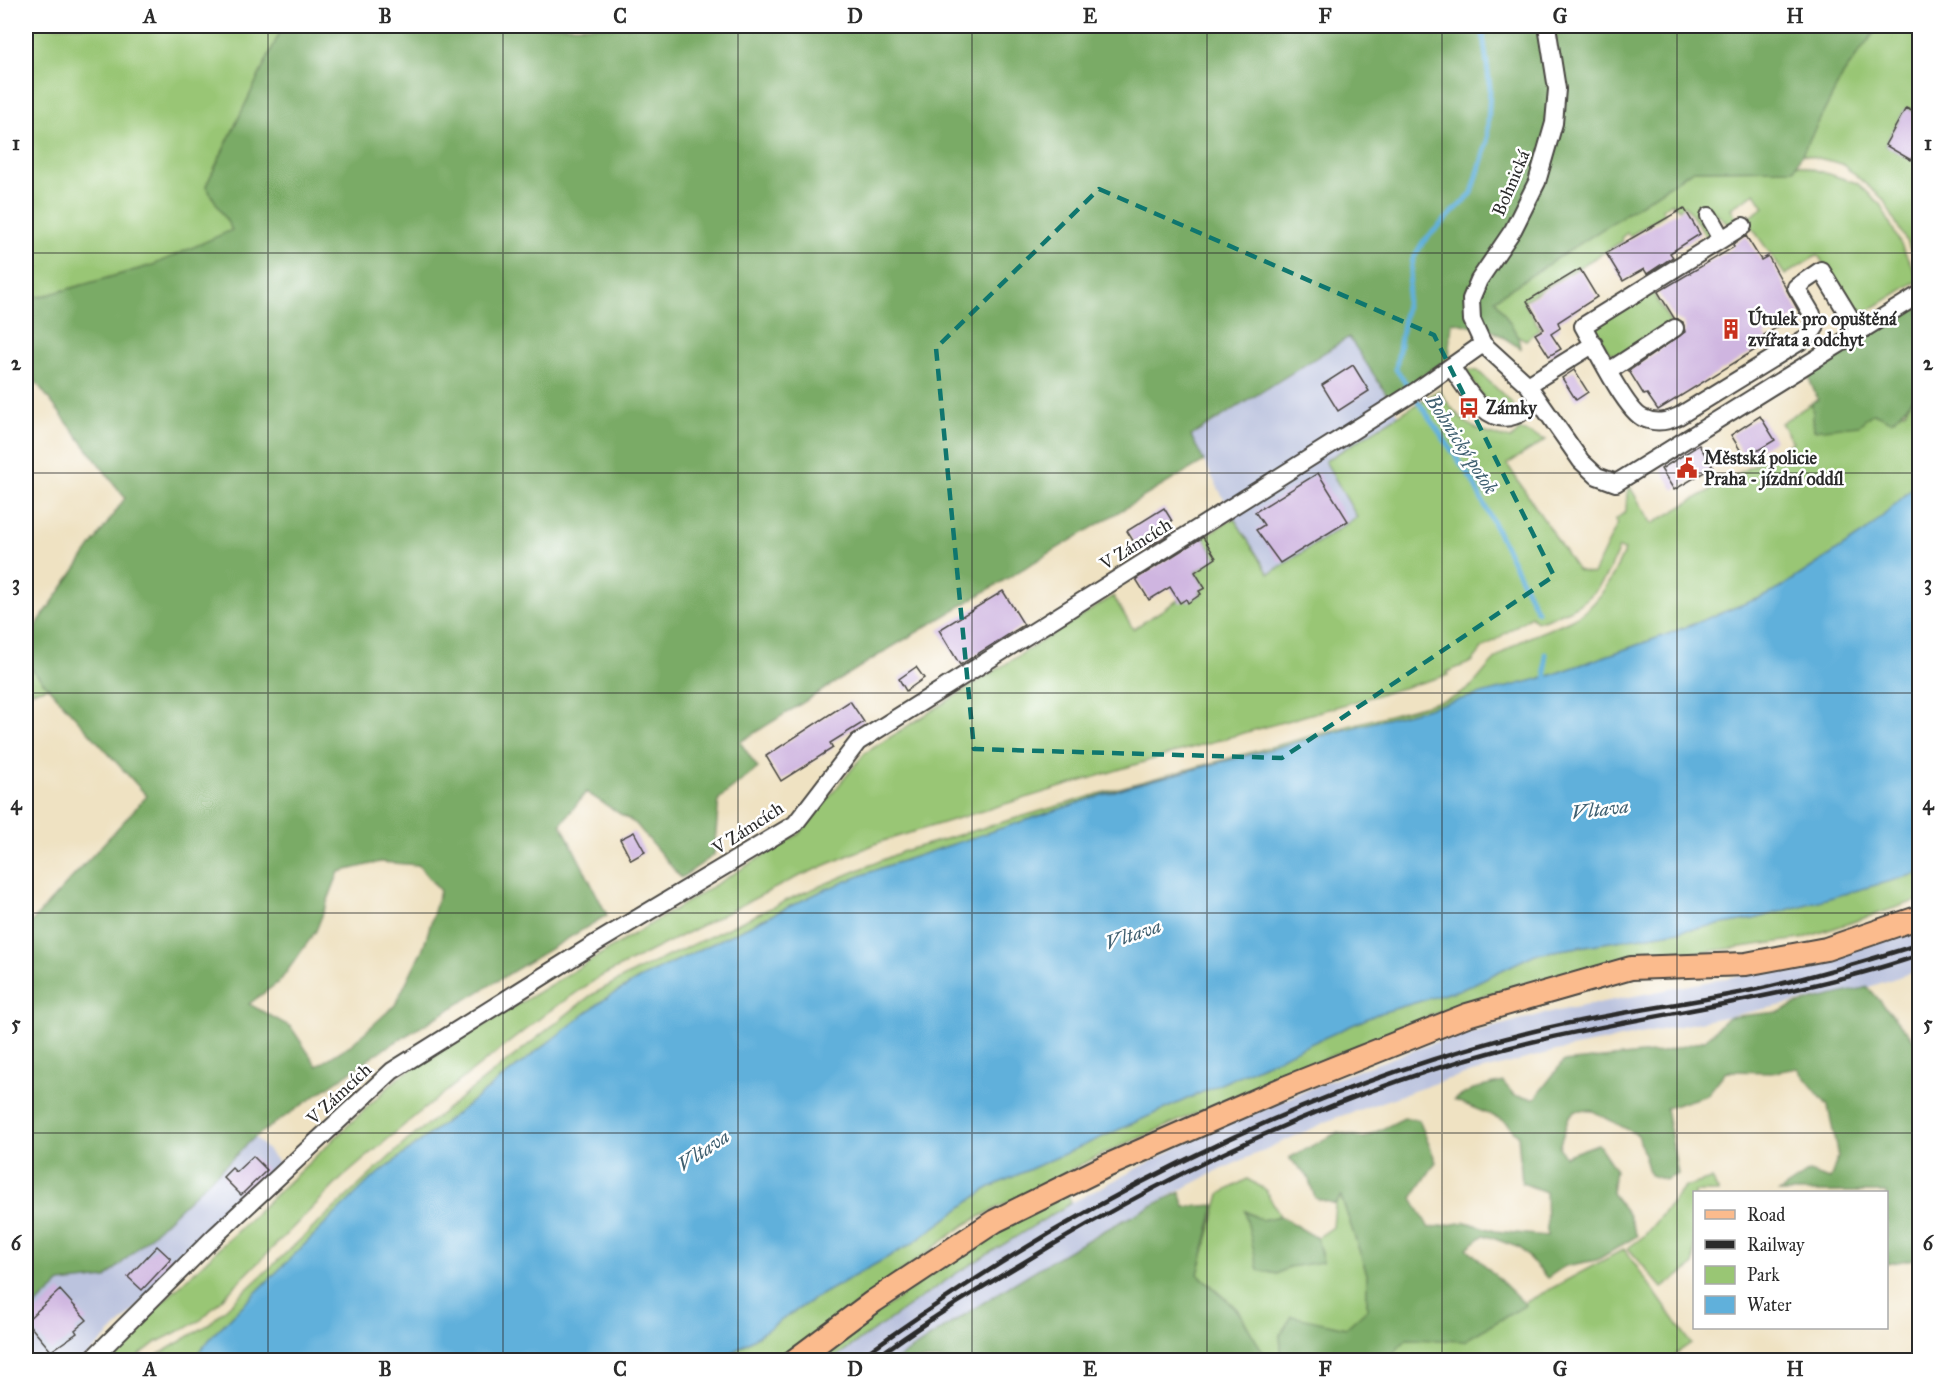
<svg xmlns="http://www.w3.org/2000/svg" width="1945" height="1386" viewBox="0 0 1945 1386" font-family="'IM FELL Great Primer',serif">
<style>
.industrial{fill:#bbc3de}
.green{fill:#99c674;stroke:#627850;stroke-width:1.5}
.forest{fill:#7aab66;stroke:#526b48;stroke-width:1.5;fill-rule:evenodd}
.water{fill:#60b0db;stroke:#466e83;stroke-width:1.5}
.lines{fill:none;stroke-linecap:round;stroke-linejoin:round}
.stream{stroke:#60b0db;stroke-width:5}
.building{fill:#cfb5e0}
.minor-casing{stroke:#484642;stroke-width:20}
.major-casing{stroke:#484642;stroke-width:26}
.minor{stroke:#fff;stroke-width:16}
.major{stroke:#fbbb8d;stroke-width:22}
.rail{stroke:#2b2b2b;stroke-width:4.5}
.marked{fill:none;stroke:#0f766e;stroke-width:4.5;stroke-dasharray:12 8;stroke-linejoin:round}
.grid{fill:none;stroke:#2b2b2b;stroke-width:1.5;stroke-opacity:0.55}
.labels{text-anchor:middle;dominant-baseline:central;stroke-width:5;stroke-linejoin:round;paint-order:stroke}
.street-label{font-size:18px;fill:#2b2b2b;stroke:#fff}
.poi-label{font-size:18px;font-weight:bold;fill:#2b2b2b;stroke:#fff;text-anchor:start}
.water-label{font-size:20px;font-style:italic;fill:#406071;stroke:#fff}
.neatline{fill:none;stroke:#2b2b2b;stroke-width:2}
.grid-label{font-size:20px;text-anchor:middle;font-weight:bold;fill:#2b2b2b}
</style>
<rect width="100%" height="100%" fill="#fff"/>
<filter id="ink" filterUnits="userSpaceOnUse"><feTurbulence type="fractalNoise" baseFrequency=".0167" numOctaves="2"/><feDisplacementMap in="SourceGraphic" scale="12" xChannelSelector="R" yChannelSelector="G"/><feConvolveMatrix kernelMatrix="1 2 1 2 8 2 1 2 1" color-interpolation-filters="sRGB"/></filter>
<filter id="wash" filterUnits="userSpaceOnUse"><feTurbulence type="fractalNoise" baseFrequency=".008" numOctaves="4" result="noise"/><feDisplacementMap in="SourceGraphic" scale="24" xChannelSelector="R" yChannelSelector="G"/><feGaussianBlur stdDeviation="1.35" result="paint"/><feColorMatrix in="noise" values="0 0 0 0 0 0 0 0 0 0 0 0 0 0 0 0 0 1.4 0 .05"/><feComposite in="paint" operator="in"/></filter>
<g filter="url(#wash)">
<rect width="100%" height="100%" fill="#efe2c2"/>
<path class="industrial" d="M1350 337 1398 415 1325 461 1358 516 1269 574 1234 518 1191 437Z
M1919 928V970L1863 989 1556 1051 1445 1080 1335 1118 1209 1175 1091 1237 982 1304 896 1360H831L960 1271 1071 1203 1192 1140 1321 1084 1433 1043 1547 1013 1757 972Z
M255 1137 282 1166 83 1360H26V1315L60 1283 106 1278Z"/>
<path class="green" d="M26 26H283L206 186 233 230 153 265 40 297 26 292Z
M1879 26H1919V115L1906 108 1885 145 1911 160 1919 146V265L1883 199 1842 164 1802 154 1844 73Z
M1797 164 1857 183 1880 204 1915 272 1917 283H1913L1868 311H1853L1818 255 1785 275 1746 219 1764 207 1755 193 1731 208 1738 221 1729 225 1715 212 1713 235 1708 239 1685 205 1679 209 1672 203 1662 209 1665 214 1630 236 1627 233 1621 238 1623 241 1523 301 1540 328 1526 340 1518 336 1494 299 1693 170 1794 169Z
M1650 288 1671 323 1621 354 1609 353 1595 329 1598 321Z
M1468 370 1478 371 1513 404V408L1498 410 1486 402 1467 372Z
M1919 386V482L1867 531 1774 592 1663 636 1546 677 1127 787 881 868 824 890 639 979 603 1000 368 1182 214 1334 193 1360H149L208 1325 409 1139 590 996 628 975 796 896 904 851 1119 788 1452 698C1479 686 1479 673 1499 656 1522 635 1555 630 1581 614 1603 599 1614 573 1625 550L1619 548C1602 594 1582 609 1536 622L1531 616 1482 649 1472 662 1447 672 1448 675 1177 752 880 842 793 879 598 978 548 1012 415 1116 342 1178 201 1320 155 1343 133 1360H102L400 1076 799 834 865 753 1113 596 1133 629 1178 600 1186 599 1188 602 1201 594 1199 591 1204 587 1195 572 1216 558 1203 537 1234 518 1269 574 1357 517 1325 461 1439 390C1460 424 1474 432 1511 439L1520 430 1546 440 1507 464 1577 570 1593 574 1618 523 1615 520 1626 511 1627 493 1630 487 1652 524 1793 442 1781 423 1812 403 1814 430 1873 413 1905 412Z
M26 663 49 687 29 692 26 696Z
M1919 873V900L1801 939 1592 967 1525 983 1462 1003 1277 1078 1098 1156 966 1224 781 1360H721L815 1298 913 1243 988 1188 1377 1014 1465 988 1535 954 1754 919Z
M1247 1179 1265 1189 1280 1216 1261 1220 1246 1211 1258 1270 1277 1274 1289 1267 1323 1261 1317 1238 1333 1227 1335 1204 1341 1196 1367 1274V1310L1346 1328 1292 1317 1280 1335 1282 1360C1256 1360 1251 1325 1237 1309 1225 1297 1211 1285 1198 1274L1220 1194Z
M1711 1179 1719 1192H1694V1265L1662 1288 1628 1248 1644 1236 1685 1187Z
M1067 1193 1071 1203 960 1271 831 1360H812L969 1248Z
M1624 1249 1691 1343 1667 1360H1383L1406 1338 1521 1305Z"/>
<path class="forest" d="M283 26H1879L1844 73 1794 169 1693 170 1495 299 1518 336 1520 348 1492 330 1452 322 1449 358 1389 398 1349 337 1191 436 1204 461 887 650 740 742 758 768 719 799 714 855 681 878 636 824 586 792 561 824 607 915 387 1047 255 1137 106 1278 60 1283 26 1315V928L147 796 26 663V640L125 498 26 369V292L40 297 153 265 232 230 206 186ZM380 862 418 865 440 891 424 946 395 1005 352 1044 317 1066 291 1027 249 1004 280 981 316 931 339 872Z
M1919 304C1919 345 1931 395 1891 421L1873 413 1859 425 1814 430 1812 403 1818 400 1807 374Z
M1868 987 1919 1046 1920 1251 1913 1259 1887 1264 1886 1192H1779L1809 1172 1830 1179 1838 1157 1828 1106 1797 1068 1775 1072 1726 1071 1707 1095 1666 1108 1678 1174 1665 1180 1650 1175 1638 1135 1593 1111 1576 1110 1569 1117 1559 1147 1565 1156 1598 1144 1615 1169 1612 1193 1628 1214 1637 1236 1597 1260 1565 1266 1547 1278 1520 1248 1484 1235 1467 1248 1526 1305 1464 1341 1407 1339 1387 1360H1282L1280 1335 1292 1316 1346 1328 1367 1309V1274L1341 1196 1335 1204 1315 1198 1308 1177 1289 1158 1338 1132 1364 1138 1404 1118 1419 1120 1436 1162 1412 1198 1429 1228 1466 1222 1495 1231 1547 1236 1546 1192 1522 1183 1518 1135 1503 1120 1454 1100 1473 1089 1503 1082 1515 1096 1535 1098 1563 1062 1662 1052 1705 1040 1728 1017 1779 1012 1794 1005Z
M1180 1192 1185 1207 1215 1205 1198 1274 1238 1311 1263 1352 1275 1360H896C987 1299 1080 1239 1180 1192Z
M1245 1211 1261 1220 1280 1216 1317 1238 1323 1262 1289 1267 1277 1274 1258 1270Z"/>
<path class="water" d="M1919 482V873L1754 919 1535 954 1465 988 1377 1014 988 1188 913 1243 815 1298 721 1360H193L214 1334 368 1182 603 1000 639 979 824 890 881 868 1127 787 1546 677 1663 636 1774 592 1867 531Z"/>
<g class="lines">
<path class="stream" d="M1482 26 1490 88 1487 143 1472 193 1423 242 1413 259 1396 369 1472 480 1537 611
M1545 654 1546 677 1549 681"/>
</g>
<g id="blocks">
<path class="building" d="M1906 108 1920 115V125L1914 135 1920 138V146L1911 160 1885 145Z
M1684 208 1700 234 1670 253 1673 257 1647 274 1644 269 1623 281 1606 253Z
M1746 236 1761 260 1768 256 1800 314 1764 335 1768 342 1658 410 1647 394 1644 395 1629 371 1685 332 1683 322 1674 318 1658 292 1734 247 1733 245Z
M1580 269 1597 297 1558 322 1560 328 1551 334 1561 349 1549 356 1535 334 1544 329 1527 301Z
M1353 365 1369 391 1338 411 1322 385Z
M1574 370 1588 392 1576 400 1562 378Z
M1760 416 1775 440 1745 458 1731 435Z
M1699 445 1713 467 1674 490 1661 469Z
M1318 473 1348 521 1280 563 1256 530 1264 525 1255 512Z
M1164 508 1172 521 1166 525 1171 533 1146 548 1141 540 1135 544 1127 531Z
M1203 537 1216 558 1195 572 1205 588 1199 591 1201 594 1188 603 1186 599 1180 603 1170 587 1149 600 1136 579Z
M1003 591 1024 625 960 665 939 630Z
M916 667 924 678 906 691 899 679Z
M850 701 864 722 830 743 833 748 781 781 766 756Z
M634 832 645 852 631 860 620 839Z
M253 1156 267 1170 241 1195 223 1177 232 1168 236 1172Z
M157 1246 171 1259 142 1290 128 1277Z
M60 1290 87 1320 75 1330 77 1333 51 1351 26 1321Z"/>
</g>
</g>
<g filter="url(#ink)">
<use href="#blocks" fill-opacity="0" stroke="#484642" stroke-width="1.5"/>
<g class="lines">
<g class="minor-casing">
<path id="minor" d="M1547 26 1557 89 1554 123 1537 182 1513 230 1479 280 1471 299 1472 320 1483 344 1528 385 1581 461 1597 476 1616 483 1920 294
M1709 216 1722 239
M1743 226 1583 326C1594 345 1626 411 1643 418 1656 424 1667 422 1679 416L1809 336 1815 328 1812 314 1796 287 1821 270 1859 332
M1451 367C1465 385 1485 427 1514 416 1523 413 1531 406 1539 401
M1609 371 1675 328
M1528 385 1594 344
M91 1360 216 1235 392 1071 596 943 795 824 858 742 1416 391 1483 344"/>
</g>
<g class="major-casing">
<path id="major" d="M795 1360 874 1301 995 1221 1104 1167 1282 1089 1467 1015 1631 968 1746 964 1826 949 1920 917"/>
</g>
<use href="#minor" class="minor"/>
<use href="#major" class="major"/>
<path class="rail" d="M857 1360C1062 1211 1298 1086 1547 1028 1616 1012 1688 1004 1758 989 1813 977 1866 961 1920 944
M873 1360C920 1325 970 1294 1021 1264 1185 1163 1364 1079 1553 1037 1676 1010 1800 996 1920 955"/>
</g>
</g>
<path class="marked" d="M1099 189 1434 335 1554 576 1282 758 974 749 936 348Z"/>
<path class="grid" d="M268 26V1360M503 26V1360M738 26V1360M972 26V1360M1207 26V1360M1442 26V1360M1677 26V1360M26 253H1920M26 473H1920M26 693H1920M26 913H1920M26 1133H1920"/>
<defs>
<g id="building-bare" transform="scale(1.62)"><path d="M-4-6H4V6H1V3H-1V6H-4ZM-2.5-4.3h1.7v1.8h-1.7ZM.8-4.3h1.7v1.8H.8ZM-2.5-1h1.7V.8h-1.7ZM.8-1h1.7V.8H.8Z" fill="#c8321e" stroke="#fff" stroke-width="2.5" paint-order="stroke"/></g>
<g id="bus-bare" transform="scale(1.62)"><path d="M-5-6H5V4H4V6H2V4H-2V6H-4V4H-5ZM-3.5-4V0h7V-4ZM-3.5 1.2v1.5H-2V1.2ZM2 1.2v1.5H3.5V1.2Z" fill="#c8321e" stroke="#fff" stroke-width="2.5" paint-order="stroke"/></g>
<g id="civic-bare" transform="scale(1.62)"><path d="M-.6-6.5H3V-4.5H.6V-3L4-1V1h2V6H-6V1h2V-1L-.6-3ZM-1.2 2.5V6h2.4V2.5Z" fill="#c8321e" stroke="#fff" stroke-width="2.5" paint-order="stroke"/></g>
</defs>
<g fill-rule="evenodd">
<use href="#building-bare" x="1731" y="329"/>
<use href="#bus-bare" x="1469" y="408"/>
<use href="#civic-bare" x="1687" y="468"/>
</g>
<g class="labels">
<g class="street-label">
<text transform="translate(1511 183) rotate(-67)">Bohnická</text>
<text transform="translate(1136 544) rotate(-32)">V Zámcích</text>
<text transform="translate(748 828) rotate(-33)">V Zámcích</text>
<text transform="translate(339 1094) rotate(-43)">V Zámcích</text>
</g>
<g class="poi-label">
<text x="1748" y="319">Útulek pro opuštěná<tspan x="1748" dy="21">zvířata a odchyt</tspan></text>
<text x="1486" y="408">Zámky</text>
<text x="1704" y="458">Městská policie<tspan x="1704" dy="21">Praha - jízdní oddíl</tspan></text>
</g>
<g class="water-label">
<text transform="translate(1462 444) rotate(57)">Bohnický potok</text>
<text transform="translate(1600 809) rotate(-7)">Vltava</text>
<text transform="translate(1133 934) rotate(-19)">Vltava</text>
<text transform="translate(703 1150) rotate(-34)">Vltava</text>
</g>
</g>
<rect width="1945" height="1386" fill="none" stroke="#fff" stroke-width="66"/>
<rect x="1693" y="1191" width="195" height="138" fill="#ffffff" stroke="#aaaaaa" stroke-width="1.5"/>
<rect x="1705" y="1210" width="30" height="9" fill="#fbbb8d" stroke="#aaaaaa" stroke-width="1.5"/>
<text x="1747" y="1221" font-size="18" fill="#2b2b2b">Road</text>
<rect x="1705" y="1240" width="30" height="9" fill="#2b2b2b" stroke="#aaaaaa" stroke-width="1.5"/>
<text x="1747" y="1251" font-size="18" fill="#2b2b2b">Railway</text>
<rect x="1705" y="1266" width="30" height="18" fill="#99c674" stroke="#aaaaaa" stroke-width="1.5"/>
<text x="1747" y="1281" font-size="18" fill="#2b2b2b">Park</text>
<rect x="1705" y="1296" width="30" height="18" fill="#60b0db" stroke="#aaaaaa" stroke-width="1.5"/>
<text x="1747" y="1311" font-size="18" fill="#2b2b2b">Water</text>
<rect x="33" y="33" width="1879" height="1320" class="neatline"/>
<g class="grid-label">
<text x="150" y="23">A</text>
<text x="385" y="23">B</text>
<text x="620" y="23">C</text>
<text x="855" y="23">D</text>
<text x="1090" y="23">E</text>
<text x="1325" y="23">F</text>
<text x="1560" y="23">G</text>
<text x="1795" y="23">H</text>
<text x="16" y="150">1</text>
<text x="1928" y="150">1</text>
<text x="16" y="370">2</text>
<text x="1928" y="370">2</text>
<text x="16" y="590">3</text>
<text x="1928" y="590">3</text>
<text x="16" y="810">4</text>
<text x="1928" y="810">4</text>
<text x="16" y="1030">5</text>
<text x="1928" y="1030">5</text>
<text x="16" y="1250">6</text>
<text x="1928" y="1250">6</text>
<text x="150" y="1376">A</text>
<text x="385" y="1376">B</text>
<text x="620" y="1376">C</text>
<text x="855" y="1376">D</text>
<text x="1090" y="1376">E</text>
<text x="1325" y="1376">F</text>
<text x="1560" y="1376">G</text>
<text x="1795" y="1376">H</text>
</g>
</svg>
